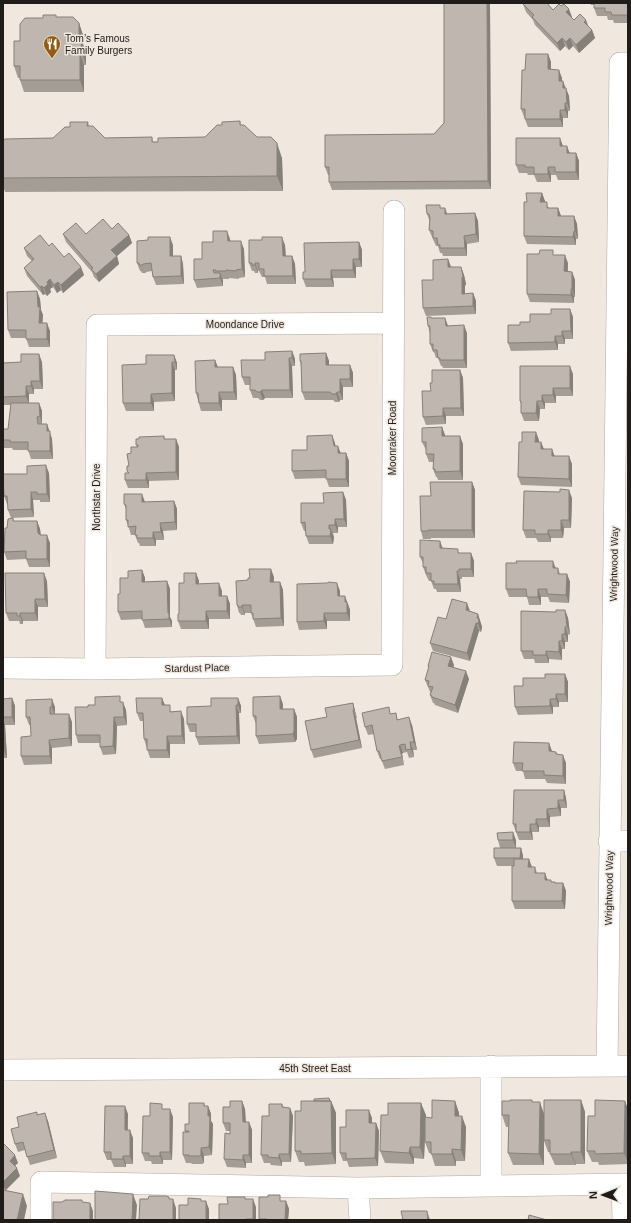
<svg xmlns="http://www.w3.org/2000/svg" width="631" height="1223" viewBox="0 0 631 1223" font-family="Arial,sans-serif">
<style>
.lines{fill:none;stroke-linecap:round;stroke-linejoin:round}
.minor-casing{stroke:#b1a9a1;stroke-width:22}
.minor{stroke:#fff;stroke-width:21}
.wall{fill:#a49d96}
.shaded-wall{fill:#86807a}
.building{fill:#bfb7af;stroke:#86807a}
.labels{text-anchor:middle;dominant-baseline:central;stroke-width:3;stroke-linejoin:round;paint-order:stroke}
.poi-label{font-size:10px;fill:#1f1c19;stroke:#f0e7df;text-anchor:start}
.street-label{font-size:10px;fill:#1f1c19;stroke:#f0e7df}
</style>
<rect width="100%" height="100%" fill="#f0e7df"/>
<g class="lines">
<g class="minor-casing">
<path id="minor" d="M3 668 95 669 392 665 394 211
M95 669 97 325 392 323
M609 841H628
M491 1066V1186
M607 1066C610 732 618 397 620 63H628
M3 1070 628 1066
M622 1184 623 1220
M358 1188 360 1220
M41 1220V1182L358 1188 628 1184"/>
</g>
<use href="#minor" class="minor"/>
</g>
<path class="wall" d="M444 3H489L490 5 491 189 332 190 329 182V175H328L325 167 434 134 444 123Z
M590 3H628V23H614L613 20H608L607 16H597L594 8V5H591Z
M523 4 553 10 572 17 571 18 574 20 588 26 592 30 595 38 579 53 573 46 569 50 565 46 560 51 535 25 533 20 526 12Z
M57 17 79 23 83 35V44L86 52V65H84V92H24L20 80V78H18L14 66 20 41 43 18Z
M548 54 551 62V70L562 78V81L569 96 570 111H568V118H563V127H528L521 109 525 70Z
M240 121 241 125 282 158 283 191 5 192 3 186V141L53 138 70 127 88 122 89 126 105 138 152 137 153 142 205 137 222 125Z
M563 146 570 153H576L579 161V180H558L556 175H551V182H537L534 175H528L527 173H519L516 165Z
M542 193 545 202 549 208H558L561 216H574L577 224 578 239H576V245L527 244 524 236 527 202Z
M441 208 447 214 475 213 478 221 479 242 467 244V256H443L442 253H440L438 246H436L429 230 430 222 427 214Z
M112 229 129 235 132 243 117 256 119 264 99 282 94 277 92 272 66 242 63 234H86Z
M230 239V241L244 249 245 277 239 278V279L229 278V279H223V286L197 288 194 280 202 259 213 242Z
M359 242 362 250V267H356V278H333L334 287H306L303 279 305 272Z
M173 245V256H181L183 264 184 284 156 285 153 277 152 271 146 272V273H142L141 271H140L137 263Z
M285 245 286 256H292L295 264 296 284H267L265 277H262L259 271H258V273H255L254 271H252L249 263Z
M49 246 64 257 84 275 63 293 61 290 57 293 53 287 50 289 51 292 47 296 45 294 43 295 27 276 24 268 32 261 27 256 24 248Z
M555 255 568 263V271L572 272 575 280V297H574V303L530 302 527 294Z
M448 259 451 267H461L464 275 466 284 465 286V294L473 293 476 301V314L426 316 423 308 433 280Z
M37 291 40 299 41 310 43 315 42 323 50 331V347H29L26 338H11L8 330Z
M570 309 573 317V339H565V344H558V350L511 351 508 343 520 325 551 314Z
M431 317V318H445L448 326 467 333V368H443L442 366H441L438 358H436L434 352H433L430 344V334L428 326Z
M292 351 295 359V366H292L293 398H265L263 400H260L258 398H253L250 390V385H245L242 377 265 360Z
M326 353 329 361V365H350L353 373V387H343V400H340L339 402H335L333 400H305L302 392 301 366 300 361Z
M174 355 177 363V370H175V401L154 402V411H126L123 403 146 364Z
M215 360 218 367H233L236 375 237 400H222V411H201L196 393Z
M42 362 43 389H34V394H29V403H39L42 411V424H47L52 439 53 459H31L28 450H13L12 448H3V429H8L11 405H4L3 401V363Z
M460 370 463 378 464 416H446V424L426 425 423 417 431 391 432 383Z
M573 374V396H556V403H545V409H540L539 421H524L521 413V404L520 401Z
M442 427 445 436 463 444V480H438L437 477H436L433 469 434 462H429L426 454V450L422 442Z
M164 436 165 439H176L179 447V480L149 481V488H128L125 480 128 473 127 471 129 466 137 447 136 445Z
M539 440 538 442H541L544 449 555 456 572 464V487L521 485 518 477 522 442Z
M335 443V446L341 453H346L349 461V487H329L326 478 295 479 292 471 307 450Z
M49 473 50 502H40V500H33L34 517 11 518 8 510V504H7L4 496Z
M472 482 475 490V538H431V539H423L421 531 431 496Z
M343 492 346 500 347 527H338V533H333L334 537 333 544H309L306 536V531H304L301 523 324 503Z
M572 498 571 528H564L563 538H551V542H538L536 538H526L523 530Z
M174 501 177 509V530L163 531 164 540H156V546H140L139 543H138L135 535H131L129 528 126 520V509L124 504Z
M13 518 14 521H37L40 529 41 535 50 543V567H29L26 559 7 560 4 552 7 528Z
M443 548 460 553H471L474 561V577H462V579H460L461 592H437L436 589H434L431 581H429L426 575 423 567V563L420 557Z
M556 568H558L560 574H567L570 582 569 603 550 602 548 597H541V605H529L527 597H509L506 589Z
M142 570 145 578V582L167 581 170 589V617L172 621V627L145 628 142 619 121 620 118 612 120 594 128 578Z
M196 573 199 581V584L222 591V596H227L230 604V619H209V629H181L178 621 184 583Z
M274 577V582H280L283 590 284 626 256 627 251 613H245V615H241L240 613H239L237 605 248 580Z
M47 581 48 607H38V621H23V624H20L19 621H9L6 613Z
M340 591V596L348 604 350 610V621H327V629L299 630 297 622Z
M565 610 568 618 570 634 568 635V642H565V649H562V660L549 659V663H535L534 659H524L521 651 556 612Z
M470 611 478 614 482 627 481 632 479 631 470 661 433 651 430 643 446 619Z
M454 665 453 667 469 679 458 713 435 705 434 703H433L430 695 431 694 425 680 429 669 428 666Z
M565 674 568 682V702H559V707H553V714L518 715 515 707 523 686 545 678Z
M12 698 15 706V725H5L7 758H3V699Z
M162 698 165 705 172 712 184 719 185 744H170V758H150L144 739 143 721H140L137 713Z
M238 698 241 706V713H239L240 744 199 745 196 737V732H190L187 724 211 706Z
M26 700 55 707V714L72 722V746L52 748V764L24 765 21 756 31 736V725H29L26 717Z
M122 702 126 710 127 725 117 726 116 754 103 755 100 747V743H78L76 735 88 707 95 705Z
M353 703 355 711 357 718H356L362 748 314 758 311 750 327 717Z
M283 704V709H294L297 717V739L295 742 259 744 256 736V724L253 716Z
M392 714 398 719 412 725 417 750H413L414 757 409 758 407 752 403 753 402 754 404 765 385 769 381 759H380L377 751 374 734 368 735 365 727Z
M552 752H556L557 754 566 763V784L547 783 545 779H525L523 771H516L513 763Z
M564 790 566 798 567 808H561V816L550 817V827H539V832H532L533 840H519L513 824Z
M498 840H516V848H521L523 856V859L532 867H535L537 873 552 882H555L556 883H563L566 891 565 909H515L512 901 514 866H497L494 858 500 848Z
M581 1100 585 1112V1164H576V1165H555L550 1154V1152H548L544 1141V1165H513L508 1153 509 1127H506L502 1115 533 1102 544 1113Z
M242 1101 245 1109 246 1122H249L252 1130V1163H246V1168L227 1167 224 1159 230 1134V1131H226L223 1123 230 1107Z
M331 1101 336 1113V1164L305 1166 304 1162H299L295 1151 301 1111Z
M455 1101 459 1113V1116L466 1127 465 1161H456V1166H435L431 1153H429L425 1142V1131L424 1159 414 1158V1164L385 1163 380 1151 426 1115V1117L432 1118Z
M204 1103 205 1106H208L211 1114V1121L213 1124 212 1155 204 1156V1163L202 1164H192L191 1163H186L183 1155 186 1132 185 1131 189 1124Z
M282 1104 284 1108H290L293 1116 291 1162H282V1166L271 1165 270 1163H264L261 1155 269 1116Z
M164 1109 173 1117 172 1160H163V1164H152L151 1161H145L142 1153 150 1116Z
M628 1109V1164L599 1165 598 1162H592L587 1151 595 1116Z
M128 1114V1130L133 1138V1164H126V1167H114L111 1160H107L104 1152Z
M38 1115 48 1121 57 1158 30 1165 25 1150 18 1152 15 1144 19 1127Z
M372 1118V1123H376L379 1131 378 1166 349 1167 347 1161H343L340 1153 346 1127Z
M282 1201H286L289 1209 288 1220H259V1219Z"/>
<path class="shaded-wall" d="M487 3H489L490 5 491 189 488 181Z
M569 9 572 17 569 20 566 12Z
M586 20 589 28 584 22Z
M79 23 83 35V44L86 52V65L82 53 79 40Z
M592 30 595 38 579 53 576 45Z
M562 38 565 46 560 51 557 43Z
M570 38 573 46 569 50 566 42Z
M80 53 84 65V92L80 80Z
M548 54 551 62V77L548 69Z
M559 70 562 78V89L559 81Z
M563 81 566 89 563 88Z
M566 88 569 96 570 111 567 103Z
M565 103 568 111V118L565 110Z
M560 110 563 118V127L560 119Z
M560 138 563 146H560Z
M277 143 282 158 283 191 277 176Z
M567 146 570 154 567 153Z
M576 153 579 161V180L576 172Z
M548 167 551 175V182L548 174Z
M542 193 545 201 543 210 540 202Z
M445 208 448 216 445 214Z
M558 208 561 216H558Z
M475 213 478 221 479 242 476 234Z
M574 216 577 224 578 239 575 231Z
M227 231 230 239 231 249 228 241Z
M574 231 576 239V245L573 237Z
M129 235 132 243 117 256 119 264 99 282 96 274 111 250Z
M464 236 467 244V256L465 248Z
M170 237 173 245V264L170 256Z
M282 237 285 245 286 264 283 256Z
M241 241 244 249 245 277 242 269Z
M359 242 362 250V267L359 259Z
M565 255 568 263 567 279 564 271Z
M181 256 183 264 184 284 181 276Z
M292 256 295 264 296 284 293 276Z
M353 259 356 267V278L353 270Z
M448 259 451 267H448Z
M255 263 258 271V273L255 265Z
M81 267 84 275 63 293 61 285Z
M461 267 464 275 466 284 465 286V302L462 294Z
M331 270 333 278 334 287 331 279Z
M572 272 575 280V297L572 289Z
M220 273 223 281V286L220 278Z
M50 279 53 287 50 289 51 292 47 296 44 288 47 282Z
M58 282 61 290 57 293 54 285Z
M42 286 45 294 43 295 40 287Z
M571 289 574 297V303L571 295Z
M37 291 40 299 41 310 43 315 42 331 39 323Z
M473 293 476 301V314L473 306Z
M570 309 573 317V339L571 331Z
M445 318 448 326H446Z
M47 323 50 331V347L47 339Z
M464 325 467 333V368L464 360Z
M562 331 565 339V344L562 336Z
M555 336 558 344V350L555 342Z
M292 351 295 359V366L292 358Z
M326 353 329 361V373L326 365Z
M39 354 42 362 43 389 40 381Z
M174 355 177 363V370L175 362Z
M289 358 292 366 293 398 290 390Z
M215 360 218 368 215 367Z
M172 362 175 370V401L172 393Z
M350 365 353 373V387L350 379Z
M570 366 573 374V396L570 388Z
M233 367 236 375 237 400 234 392Z
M460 370 463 378 464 416 461 408Z
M340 379 343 387V400L340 392Z
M31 381 34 389V394L31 386Z
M26 386 29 394V404L26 396Z
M553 388 556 396V403L553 395Z
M262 390 265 398 263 400 260 392Z
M219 392 222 400V411L219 403Z
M337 392 340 400 339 402 336 394Z
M151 394 154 402V411L151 403Z
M542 395 545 403V409L542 401Z
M537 401 540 409 539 421 536 413Z
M39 403 42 411V424L40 416Z
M443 408 446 416V424L443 416Z
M47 424 52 439 53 459 50 451 47 431Z
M442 427 445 435V444L442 436Z
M536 432 539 440 538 450 535 442Z
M332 435 335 443 337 454 334 446Z
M460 436 463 444V480L460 471Z
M176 439 179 447V480L176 472Z
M541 442 544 450 541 449Z
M338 446 341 454 338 453Z
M552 449 555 457 552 456Z
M346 453 349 461V487L346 479Z
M569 456 572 464V487L569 479Z
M46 465 49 473 50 502 47 494Z
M146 473 149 481V488L146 480Z
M472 482 475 490V538L472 530Z
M569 490 572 498 571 528 569 520Z
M31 492 33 500 34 517 31 509Z
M343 492 346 500 347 527 344 519Z
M142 494 145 502V510L142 502Z
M174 501 177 509V530L175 522Z
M335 519 338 527V533L335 525Z
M561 520 564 528 563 538 561 530Z
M37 521 40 529 41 541 38 533Z
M160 523 163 531 164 540 161 532Z
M329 525 334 537 333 544 330 536Z
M548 530 551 538V542L548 534Z
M153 532 156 540V546L153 538Z
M47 535 50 543V567L47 559Z
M440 541 443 549 440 548Z
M471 553 474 561V577L471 569Z
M553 561 556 569 553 568Z
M271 569 274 577 273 590 270 582Z
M142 570 145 578V590L142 582Z
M457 571 460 579 461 592 458 584Z
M44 573 47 581 48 607 45 599Z
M196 573 199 581V592L196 584Z
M567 574 570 582 569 603 566 595Z
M167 581 170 589V617L172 621V627L169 619 168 613Z
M280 582 283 590 284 626 281 618Z
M219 583 222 591V604L219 596Z
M337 583 340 591V604L338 596Z
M538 589 541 597V605L538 597Z
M227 596 230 604V619L227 611Z
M345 596 350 610V621L347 613 345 602Z
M35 599 38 607V621L35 613Z
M467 603 470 611 466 610Z
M242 605 245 613V615L242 607Z
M565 610 568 618 570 634 567 626Z
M206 611 209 619V629L206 621Z
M20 613 23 621V624L20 616Z
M324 613 327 621V629L324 621Z
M478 614 482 627 481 632 478 624 477 618Z
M476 623 479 631 470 661 467 653Z
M565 627 568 635V642L565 634Z
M562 634 565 642V649L562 641Z
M559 641 562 649V660L559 652Z
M546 651 549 659V663L546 655Z
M451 657 454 665 451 674 448 666Z
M466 671 469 679 458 713 455 705Z
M565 674 568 682V702L565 694Z
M556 694 559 702V707L556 699Z
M280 696 283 704V717L280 709Z
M12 698 15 706V725L12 717Z
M162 698 165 706 162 705Z
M238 698 241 706V713L238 705Z
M52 699 55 707V715L52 707Z
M550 699 553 707V714L550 706Z
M123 702 126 710 127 725 124 717Z
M353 703 355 711 357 718 354 710Z
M236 705 239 713 240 744 237 736Z
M294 709 297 717V739L295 742 293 734Z
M353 710 356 718 362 748 359 740Z
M181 711 184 719 185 744 182 736Z
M69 714 72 722V746L69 738Z
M114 717 117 726 116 754 113 746Z
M409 717 412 725 417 750 414 742Z
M3 720 5 725 7 758 4 750Z
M167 736 170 744V758L167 750Z
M49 740 52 748V764L50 756Z
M410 742 413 750 414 757 411 749Z
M549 743 552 751H549Z
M400 745 403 753 402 754 404 765 402 757 399 746Z
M563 755 566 763V784L563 776Z
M564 790 566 798 567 808 564 800Z
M558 800 561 808V816L558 808Z
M547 809 550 817V827L547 819Z
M536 819 539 827V832L536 824Z
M530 824 532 832 533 840 530 832Z
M513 832 516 840V848L513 840Z
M521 848 523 856V866L520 858Z
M529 859 532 867H528Z
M545 873 548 881 545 880Z
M563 883 566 891 565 909 562 901Z
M329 1098 331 1102V1101L336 1113V1164L332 1153Z
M581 1100 585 1112V1164L581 1152Z
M242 1101 245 1109 246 1130 243 1122Z
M455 1101 459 1113V1127L455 1116Z
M625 1101 628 1109V1162L624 1153Z
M540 1102 544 1114V1165L539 1154Z
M421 1103 426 1115 424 1159 420 1147Z
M125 1106 128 1114 127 1138 125 1130Z
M208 1106 211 1114V1121L213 1124 212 1155 209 1147Z
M290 1108 293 1116 291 1162 289 1154Z
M170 1109 173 1117 172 1160 170 1152Z
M369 1110 372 1118V1131L369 1123Z
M45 1113 48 1121 57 1158 54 1150Z
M462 1116 466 1127 465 1161 461 1150Z
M249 1122 252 1130V1163L249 1155Z
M376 1123 379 1131 378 1166 375 1158Z
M130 1130 133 1138V1164L130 1156Z
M410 1147 414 1158V1164L409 1153Z
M201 1148 204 1156V1163L201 1155Z
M452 1149 456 1161V1166L452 1154Z
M160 1152 163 1160V1164L160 1156Z
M571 1152 576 1164V1165L571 1154Z
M279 1154 282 1162V1166L279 1158Z
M15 1155 18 1163 12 1169 10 1161Z
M243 1155 246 1163V1168L243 1160Z
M123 1156 126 1164V1167L123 1159Z
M17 1168 20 1176 5 1191 3 1184V1182Z
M23 1194 27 1206 24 1220H17Z
M133 1194 137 1205 136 1220H132Z
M173 1199 176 1208V1220H173Z
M253 1199 256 1207V1220H254L253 1219Z
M206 1201 209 1209V1220H206Z
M286 1201 289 1209 288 1220H285Z
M90 1203 93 1211V1220H90Z
M427 1211 430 1220H428Z"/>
<path class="building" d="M444 3H487L488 181 329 182V167H325V135L434 134 444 123Z
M524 3H547L553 10 559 4 561 6 564 4 569 9 566 12 574 20 580 14 586 20 584 22 592 30 576 45 570 38 566 42 562 38 557 43 532 17 534 15 523 4Z
M594 3H628V15H612L611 12H605V8H594Z
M43 15H56V17H73L79 23V40H81L82 53H80V80H20V66H14V41H20V24L25 18H43Z
M526 54H548V69L559 70V81H563V88H566L567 103H565V110H560V119H525V109H521L522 70H525Z
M240 121V125H244L257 137H271L277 143V176L3 178V141L5 139 53 138 65 127H70V122H88L87 126H93L105 138 152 137V142H158V138L205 137 217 125H222V122Z
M516 138H560V146H567V153H576V172H555V167H548V174H534V167H525V165H516Z
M526 193H542L540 202H547V208H558V216H574L575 231H574L573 237 524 236V202H527Z
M426 205H440V208H445V214L475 213 476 234 464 236 465 248H440V245H438L437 238H433V231L429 230 430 218 429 214H427Z
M103 219 112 229 118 223 129 235 111 250 117 256 96 274 91 269 93 268 63 234 76 223 86 234Z
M213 231H227L228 241H241L242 269 236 270V271L226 270V271H216V270H213L214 273H220V278L194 280V259H202V242H213Z
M40 235 49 246 52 243 64 257 69 253 81 267 61 285 58 282 54 285 50 279 47 282 48 284 44 288 42 286 40 287 24 268 34 259 24 248Z
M148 237H170V256H181V276L153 277 151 263 143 264V265H139V263H137V241L148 240Z
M262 237H282L283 256H292L293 276H264V269H259V263H255V265H252V263H249V240H262Z
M359 242V259H353V270H331V279H303V272H305L304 243Z
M540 250H553V255H565L564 271 572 272V289H571V295L527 294V254H539Z
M448 259V267H461L463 276 462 278V294L473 293V306L423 308 422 280H433V260Z
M37 291 38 307H40L39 323H47V339H26V330H8L7 292Z
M551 309H570L571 331H562V336H555V342L508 343V325H520V322H530V314H551Z
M427 317H431V318H445L446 326 464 325V360H440V358H438L437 350H433V344H430V326H428Z
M292 351V358H289L290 390H262L260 392H257L255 390H250V377H242L241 360H265V352Z
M326 353V365H350V379H340V392H337L336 394H332L330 392H302L301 361H300V354Z
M21 354H39L40 381H31V386H26V396L3 397V363L21 362Z
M146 355H174L175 362H172V393L151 394V403H123L122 365 146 364Z
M215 360V367H233L234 392H219V403H199L198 393H196L195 361Z
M520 366H570V388H553V395H542V401H537L536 413H521V401H520Z
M432 370H460L461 408H443V416L423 417 422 391H431L430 383H432Z
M11 403H39L40 416 37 417 38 424H47V431H50V451H28V442H10V440H3V429H8Z
M442 427V436H460V471L435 472V469H433L434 454H426V442H422V428Z
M522 432H536L535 442H541V449H552V456H569V479L518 477 519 442H522Z
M332 435 334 446H338V453H346V479H326V470L292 471V450H307V436Z
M164 436V439H176V472L146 473V480H125V473H129L127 471V466H129L127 454 131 453V447H138V445H136V439H139V437Z
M46 465 47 494H37V492H31V509L8 510 7 496H4L3 474H27V466Z
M430 482H472V530H428V531H421L420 496H431Z
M560 489 569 490V520H561V530H548V534H535V530H523L524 491 560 492Z
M343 492 344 519H335V525H329V529H331L330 536H306L305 522 301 523V503H324L323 493Z
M124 494H142V502L174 501 175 522 160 523 161 532H153V538H137V535H135L136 526 128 527V520H126V505L124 504Z
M13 518V521H37L38 533 40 535H47V559H26V551L4 552 5 528H7L8 519Z
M420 540 440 541V548L458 549V553H471V569H459V571H457L458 584H434V581H431V573H426V567H423V557H420Z
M516 561H553V568H558V574H567L566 595 547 594V589H538V597H527L526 589H506V563H517Z
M249 569H271L270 582H280L281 618 253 619V613H251V605H242V607H238V605H237L236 581 248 580V578H250Z
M142 570V582L167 581 168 613H169V619L142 620V611L118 612V594H120V578H128V571Z
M5 573H44L45 599H35V613H20V616H17V613H6Z
M184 573H196V584L219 583V596H227V611H206V621H178V614H179V583H184Z
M329 582 337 583 338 596H345V602H347V613H324V621L297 622V584L327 583Z
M452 599 467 603 466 610 478 614 477 618 479 619 478 624 476 623 467 653 430 643 438 617 446 619Z
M556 610H565L567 626 565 627V634H562V641H559V652L546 651V655H533V651H521V611L556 612Z
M432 652 451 657 448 666 466 671 455 705 432 697V696L430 695 433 687 428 686 429 681 425 680 429 666H428Z
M545 674H565V694H556V699H550V706L515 707 514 686H523V678H545Z
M120 696V702H123L124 717H114L113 746 100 747V735H76L75 707H88V705H95V697Z
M280 696V709H294V731L293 734 256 736V716H253V697Z
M12 698V717H3V699Z
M136 698H162V705H170V712L181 711 182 736H167V750H147V739H144L143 713H137Z
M211 698H238V705H236L237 736 196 737V724H187V707L211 706Z
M52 699V707H50V714H69V738L49 740 50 756H21V737L31 736 30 717H26V700Z
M353 703 354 710H353L359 740 311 750 305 721 327 717 325 708Z
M389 707 390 714 396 713 397 720 409 717 414 742H410L411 749 406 750 405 744 400 745 399 746 402 757 382 761 379 751H377L372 725 365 727 362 713Z
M3 731 4 750H3Z
M514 742 549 743V751L556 752V754L563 755V776L544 775V771H522L523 763H513Z
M514 790H564V800H558V808L547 809V819H536V824H530V832H516V824H513Z
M513 832V840H498L497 833Z
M494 848H521L520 858H494Z
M514 859H529L528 867H535V873H545V880H551V882H555V883H563L562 901H512V866H514Z
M329 1098 330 1101H314V1099Z
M432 1100 455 1101V1116H462L461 1150 452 1149V1154H431V1142H425V1117L432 1118Z
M510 1100H532V1102H540L539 1154 508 1153 509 1115H502V1101H510Z
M544 1100H581V1152H571V1154H550V1140H544Z
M595 1100 625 1101 624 1153 595 1154V1151H587L588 1116H595Z
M230 1101H242L243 1122H249V1155H243V1160L224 1159 225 1133 230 1134V1123H223V1107H230Z
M301 1101H331L332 1153 301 1154V1151H295V1111H301Z
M150 1103 162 1104V1109H170V1152H160V1156H149V1153H142L143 1116H150Z
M189 1103H204V1106H208V1116H210L209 1147 201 1148V1155L199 1156H189V1155H183V1132H189V1131H185V1124H189Z
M388 1103H421L420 1147H410L409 1153 380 1151 381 1115H388Z
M269 1104H282V1107L290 1108 289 1154H279V1158L268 1157V1155H261L262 1116H269Z
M105 1106H125V1130H130V1156H123V1159H111V1152H104Z
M346 1110H369V1123H376L375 1158 346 1159V1153H340V1127H346Z
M37 1112V1115L45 1113 54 1150 27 1157 23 1142 15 1144 11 1129 19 1127 17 1117Z
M3 1143 15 1155 10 1161 17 1168 3 1182Z
M3 1190 23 1194 17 1220H3Z
M95 1191 133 1194 132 1220H95Z
M268 1195H280V1201H286L285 1220H267V1219H259V1197H268Z
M149 1196H166L169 1197V1199H173V1220H139L140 1199H148Z
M227 1197H245V1199H253V1219H246V1220H219V1204H228Z
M188 1198 201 1199V1201H206V1220H179V1205H188Z
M65 1200H82V1202L90 1203V1220H53V1202H62Z
M401 1211H427L428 1220H403Z
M529 1215 547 1220H528Z"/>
<defs>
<g id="restaurant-pin" transform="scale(0.9)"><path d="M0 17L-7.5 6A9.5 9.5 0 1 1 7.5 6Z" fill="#925c13" stroke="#f0e7df"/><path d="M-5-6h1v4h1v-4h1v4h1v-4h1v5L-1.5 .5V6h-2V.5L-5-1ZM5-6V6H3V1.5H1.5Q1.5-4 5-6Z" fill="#fff"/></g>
</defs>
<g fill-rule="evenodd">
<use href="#restaurant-pin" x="52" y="44"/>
</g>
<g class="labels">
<g class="poi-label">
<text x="65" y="38">Tom’s Famous<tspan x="65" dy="12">Family Burgers</tspan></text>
</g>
<g class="street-label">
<text x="245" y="324">Moondance Drive</text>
<text transform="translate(392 438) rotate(-90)">Moonraker Road</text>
<text transform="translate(96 497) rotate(-90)">Northstar Drive</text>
<text transform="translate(614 564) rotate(-89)">Wrightwood Way</text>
<text transform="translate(197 668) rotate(-1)">Stardust Place</text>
<text transform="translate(609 888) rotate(-89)">Wrightwood Way</text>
<text x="315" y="1068">45th Street East</text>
</g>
</g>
<rect width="631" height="1223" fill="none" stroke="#1f1c19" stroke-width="8"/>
<g transform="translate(603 1195) rotate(269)" stroke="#f0e7df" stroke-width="3" paint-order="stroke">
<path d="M0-3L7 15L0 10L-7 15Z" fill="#1f1c19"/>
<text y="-6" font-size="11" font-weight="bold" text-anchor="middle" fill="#1f1c19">N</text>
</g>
</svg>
